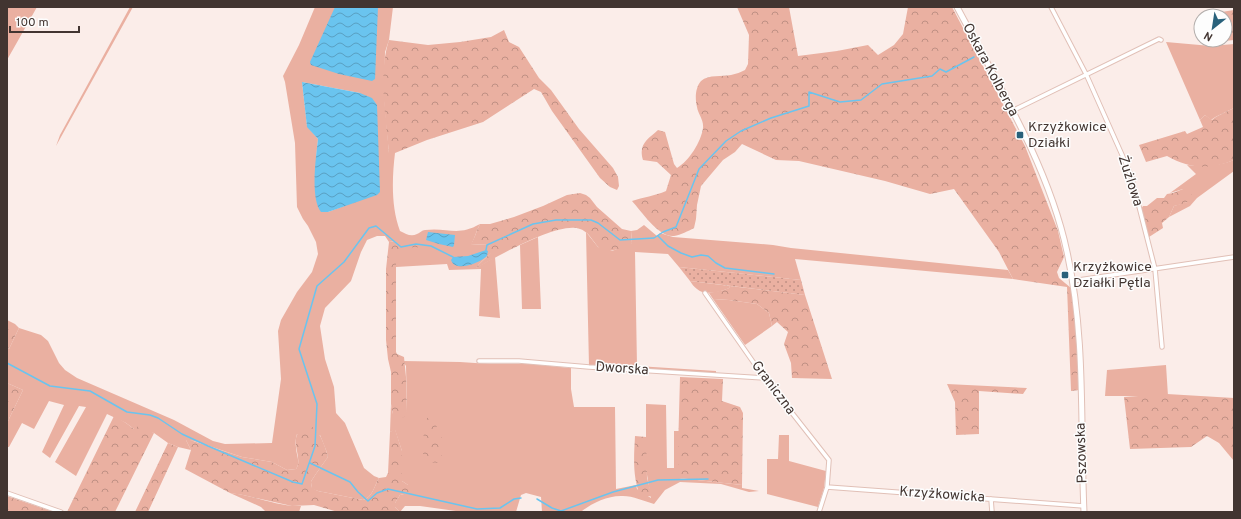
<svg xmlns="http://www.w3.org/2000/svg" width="1241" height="519" viewBox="0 0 1241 519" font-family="Overpass,sans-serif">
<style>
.grass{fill:#eab0a1;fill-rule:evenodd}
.forest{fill:url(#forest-crowns)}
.park{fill:url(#park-dots)}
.water{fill:url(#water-waves)}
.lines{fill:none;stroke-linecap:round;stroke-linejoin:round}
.stream{stroke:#6ac4ef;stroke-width:1.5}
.street-casing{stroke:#e1c0b7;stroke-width:5.5}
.secondary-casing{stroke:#e1c0b7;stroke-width:7}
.street{stroke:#fff;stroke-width:3.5}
.secondary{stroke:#fff;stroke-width:5}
.poi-dot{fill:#29617b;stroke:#fdfdfd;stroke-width:1.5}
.labels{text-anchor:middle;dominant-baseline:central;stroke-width:3;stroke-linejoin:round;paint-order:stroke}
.street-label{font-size:14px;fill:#423531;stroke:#fdfdfd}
.poi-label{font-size:14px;fill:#423531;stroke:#fdfdfd;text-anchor:start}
</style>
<defs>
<pattern id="forest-crowns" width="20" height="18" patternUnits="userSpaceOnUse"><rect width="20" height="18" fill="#eab0a1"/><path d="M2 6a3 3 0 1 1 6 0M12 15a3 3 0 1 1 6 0" fill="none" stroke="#bf9084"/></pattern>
<pattern id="park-dots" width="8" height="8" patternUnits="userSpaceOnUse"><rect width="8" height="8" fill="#eab0a1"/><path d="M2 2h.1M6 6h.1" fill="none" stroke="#bf9084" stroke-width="1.8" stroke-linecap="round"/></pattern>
<pattern id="water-waves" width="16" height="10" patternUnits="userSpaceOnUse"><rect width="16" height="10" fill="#6ac4ef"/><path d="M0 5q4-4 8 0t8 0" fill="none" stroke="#59a0c2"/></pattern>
</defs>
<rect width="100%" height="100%" fill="#fbede9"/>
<path class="grass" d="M7 7H37L7 60Z
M130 7H133L56 146 60 135Z
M315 7H393L389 40 385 52 384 96 389 153H395C392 178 391 207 400 231 406 234 411 237 417 234 420 233 422 230 425 230 448 227 457 237 480 224 476 231 475 238 471 245L489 244 493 251C487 257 480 262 476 268L495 257 500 318 479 316 481 269 449 270 447 264 396 267V241L389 242 385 236H377L367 240 361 252 351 281 325 308 320 326 325 359 334 387 336 413 345 423 364 468 374 476 379 478C374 486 373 497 363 500L318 491 312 489C312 487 311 484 311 482 312 479 325 461 328 457L326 450 320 435 297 434C296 438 295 442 296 447 296 455 301 462 296 469L287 470 272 462 242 457 194 441 186 440 191 450 178 447 168 443 154 433 134 429 126 423 107 414 76 476 55 462 86 407 79 406 50 458 42 452 64 405 49 401 34 429 22 423 9 447H7V423L23 390 7 383V348L9 349 19 328 41 335 48 341 59 363 65 370 77 378 174 420 213 441 225 444 272 443 281 379 278 331 281 320 297 292 312 272 318 254 316 242 308 226 303 219 297 207 295 143 285 82 283 76 299 45ZM302 82 360 93 344 206 328 212 316 158 318 139 307 126Z
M1166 42 1211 46 1234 44V108C1228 111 1216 116 1211 120L1205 115 1200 120Z
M1234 160V171L1197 198 1190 206 1169 217 1174 206 1187 202 1183 189 1170 193 1196 174 1187 165C1203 167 1219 166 1234 160Z
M644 225 657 236 660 233 673 237 773 245 791 248 1008 270 1013 279 795 259 801 280 679 267 668 254 635 252 637 366 716 371V374L589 366 586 232 598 247 612 251 632 243 631 231 637 230Z
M538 237 541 309H522L520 245Z
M690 281 730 286 729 288C721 292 704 296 697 289 694 287 692 284 690 281Z
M713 299 729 300 757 304 769 313 772 326 745 345Z
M403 361 460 362 490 364H530L571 368V389L574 407H615L616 489 636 485 637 489 651 498 646 469V404L666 405 667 468H674V431H679V478L742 485V488L759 491 749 492 721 484 680 482 665 490 654 504C644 501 633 496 623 496 609 495 592 503 582 511L585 512H542L541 497 526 493 521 495 516 512H463L420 506H405L400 512 395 507V503L400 495 408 493V485L402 481V451L395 430 390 432 391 404 393 414 407 411 406 366Z
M1166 365 1168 396H1105L1107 370Z
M779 435H789V461L826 471 824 488 818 507 767 494V459H778Z
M230 493C254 495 277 507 301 506L299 512H266L261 507Z"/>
<path class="forest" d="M737 7H789L798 56 837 51 868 45 878 55 894 45 903 34 908 7H952L1025 146 1058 231 1064 257 1057 272 1059 278 1071 288 1078 351 1079 390 1071 391 1067 287 1013 279 999 252 954 189 930 194 885 181 799 161 776 160 742 144 735 152 723 160 701 186 697 205 696 219 694 228C688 231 681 235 674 236 659 238 642 212 632 201 643 197 655 196 666 191L671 175 657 162 643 160C638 144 648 139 658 130L665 132 674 164 677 168C689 161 701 142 703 128 704 120 698 114 697 107 695 99 695 88 701 81 709 74 722 77 731 75 736 74 741 72 745 70L748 64 749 35Z
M1234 10V40L1215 42 1214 40H1225V16H1203V15Z
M504 30 509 42 519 47 539 78 551 90 579 129 613 168 618 177 619 186 617 190 610 187 600 178 552 111 541 92 534 89 483 122 427 140 395 153H389C386 119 378 73 389 40L428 45 460 42 491 37Z
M1234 108V160C1210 170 1190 169 1167 156L1146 162 1139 145 1185 131 1187 134 1203 127 1200 120 1205 115 1212 120C1216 116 1228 111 1234 108Z
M1183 189H1187L1192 193C1191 203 1183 204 1174 206L1169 217 1162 223 1163 228 1149 237 1141 209 1143 206H1147L1157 198H1164L1167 194 1173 193Z
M580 193 586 195 590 198 597 207 622 229 631 231 632 243 628 247 605 252C594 247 592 233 580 229 560 220 494 258 475 269 480 262 487 258 492 251L489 244 470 245C475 239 476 231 480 224H490L514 217 543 206 567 195Z
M396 241 405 244 422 242 428 245 426 248 413 247 405 253 396 254V352L397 354 404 357 406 377 407 411 404 417 397 418 393 414 391 404V372L388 359 386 340V269L389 242Z
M730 286 805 295 832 379 792 378 791 363 784 344 788 332 777 322 772 326 769 313 757 304 729 300 713 299 709 293 724 290 729 288Z
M7 320 15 324 19 328 9 349 7 348Z
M680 377 723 379 722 401 740 407 743 413 742 485 679 478 678 450Z
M7 383 23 390 7 423Z
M947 384 1027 388 1023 394 979 391V434L956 435 955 402Z
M1167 394 1234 398V461L1219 443 1207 436 1191 447 1130 449 1124 397Z
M114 416 126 423 134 429 138 426 154 433 115 512H67Z
M429 417 436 423 438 435 442 436V463L423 462 424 420Z
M305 426C307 426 310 426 312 427 320 430 326 449 328 457 325 461 312 479 311 482 311 484 312 487 312 488L318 491 363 500C373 497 374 486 379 478L386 477 388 473 390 432 395 429 402 451V481L408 485 411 490 408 493 400 495 395 503V507L400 512H338L314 505 292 506 243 495 230 493 185 469 191 450 186 440H190L242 457 272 462 287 470 296 469C303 459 291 444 298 433 299 431 303 428 305 426Z
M635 436 646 437 647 478 650 489 654 490 656 492V497L647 496 641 497C632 478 634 456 635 436Z
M168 443 178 447 148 512H135Z
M7 496 54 512H7Z"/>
<path class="park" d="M679 267 801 280 805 295 690 281Z"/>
<path class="water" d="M335 7H378L375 79 372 81 339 74 311 65 310 62Z
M302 82 360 93 372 98 377 105 380 192 377 195 328 212H321C310 199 316 156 318 139L307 127Z
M428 232 455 235 454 245 453 247 439 244 426 240Z
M486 250 488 251 487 256C480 263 455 273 451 260L453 257 468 256Z"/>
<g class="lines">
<path class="stream" d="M658 236 668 246 681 253 692 257 701 255 708 256 716 263 725 268 774 274
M486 250 487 245 533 224 556 220H591L598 223 620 240 654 238 663 232 676 227 699 169 726 141 741 131 771 118 809 106V92L840 102 861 100 882 84 932 76 940 69 946 72 974 57
M7 363 50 386 90 391 127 412 150 415 158 418 182 434 208 446 293 482 302 484 315 446 317 404 299 349 317 286 344 262 369 228 376 226 401 247 416 244 431 246 453 257
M310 463 350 482 358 492 368 501 377 493 388 489 477 509 500 508 514 499 521 498
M537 499 552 508 561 511 613 492 658 480 708 479"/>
<g class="street-casing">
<path id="street" d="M1051 7 1086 74 1131 175 1155 269 1162 347
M1012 111 1159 39 1161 40
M1072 281 1234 257
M705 293 763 376 829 460 827 487
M479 361H519L589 367 765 378
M7 493 61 512
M991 499 992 512
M819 512 827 487 1084 506"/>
</g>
<g class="secondary-casing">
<path id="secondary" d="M957 7C998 84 1049 167 1067 252 1086 338 1080 425 1084 512"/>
</g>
<use href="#street" class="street"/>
<use href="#secondary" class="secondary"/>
</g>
<g class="poi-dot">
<rect x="1016" y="131" width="8" height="8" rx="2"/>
<rect x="1061" y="271" width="8" height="8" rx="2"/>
</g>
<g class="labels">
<g class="street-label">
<text transform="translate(990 70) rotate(62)">Oskara Kolberga</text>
<text transform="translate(1130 181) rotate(72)">Żużlowa</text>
<text transform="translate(622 369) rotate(4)">Dworska</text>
<text transform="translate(773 388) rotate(53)">Graniczna</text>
<text transform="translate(1082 453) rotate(-92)">Pszowska</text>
<text transform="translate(942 495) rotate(4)">Krzyżkowicka</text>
</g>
<g class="poi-label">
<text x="1028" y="127">Krzyżkowice<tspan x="1028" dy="16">Działki</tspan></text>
<text x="1073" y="267">Krzyżkowice<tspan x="1073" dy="16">Działki Pętla</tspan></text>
</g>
</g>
<rect width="1241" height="519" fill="none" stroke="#423531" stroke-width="16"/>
<g transform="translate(1213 28) rotate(210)"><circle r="19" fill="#fdfdfd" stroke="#b2adab"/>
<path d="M0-3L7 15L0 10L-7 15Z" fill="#29617b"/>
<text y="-6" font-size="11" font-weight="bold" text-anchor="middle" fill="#423531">N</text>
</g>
<path d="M10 26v6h69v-6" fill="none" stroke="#423531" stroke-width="2"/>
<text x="16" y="26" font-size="12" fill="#423531" stroke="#fdfdfd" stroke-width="3" paint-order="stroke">100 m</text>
</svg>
